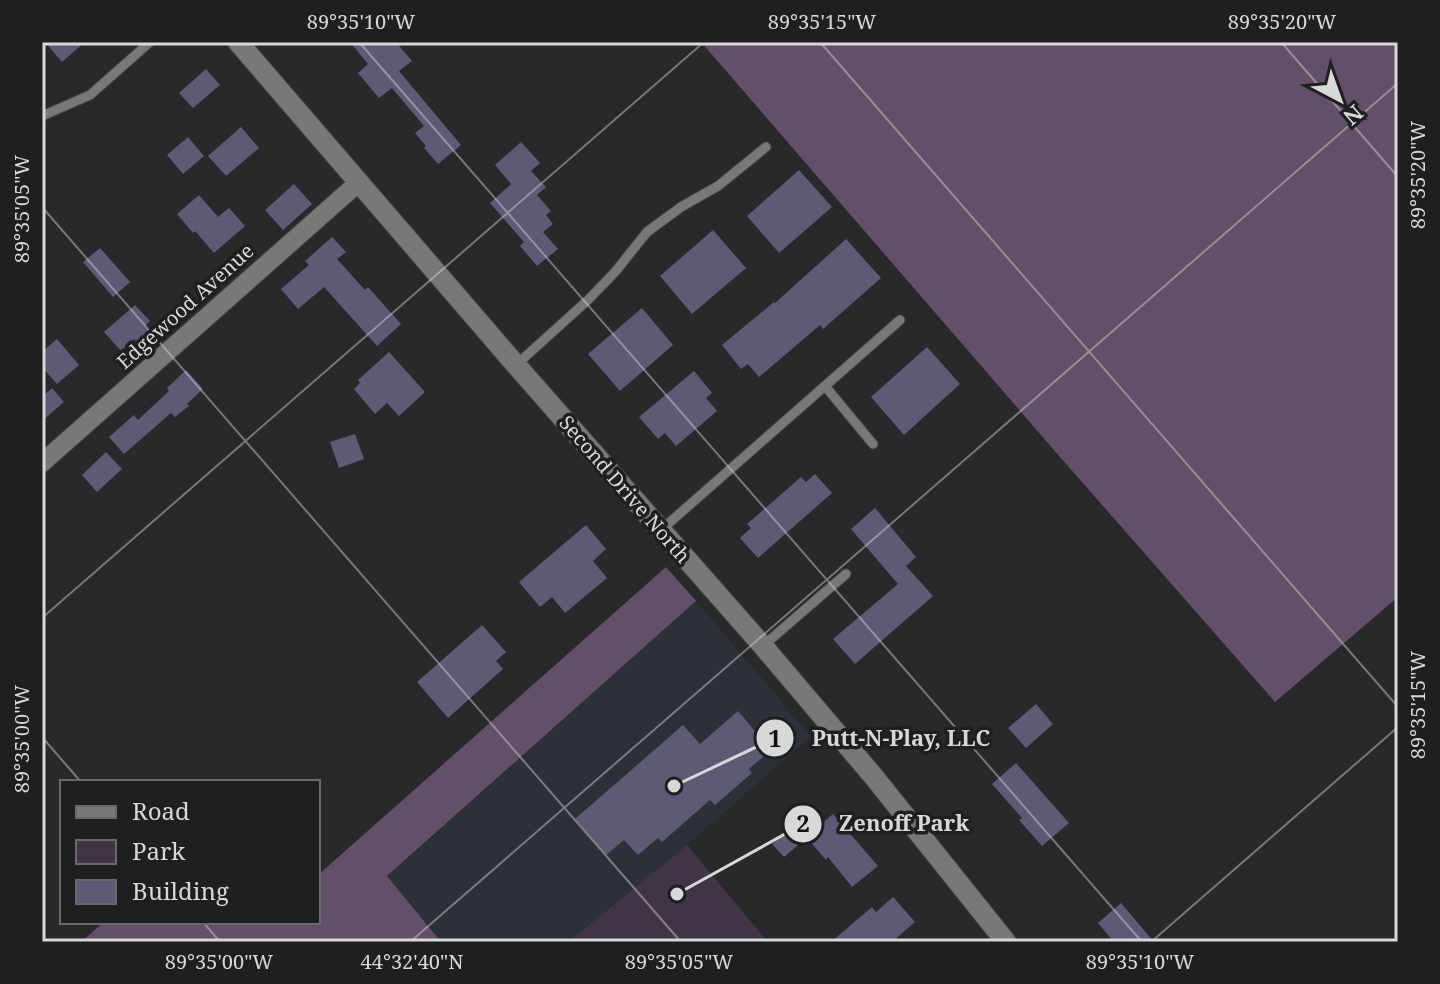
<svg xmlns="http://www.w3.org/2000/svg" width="1440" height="984" viewBox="0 0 1440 984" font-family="'Noto Serif',serif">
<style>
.built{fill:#2c3138}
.green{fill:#413444}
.forest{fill:#634f67}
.building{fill:#5d5a76}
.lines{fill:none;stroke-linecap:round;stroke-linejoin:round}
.lane-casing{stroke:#444547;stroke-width:11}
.street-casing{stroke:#444547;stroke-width:20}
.secondary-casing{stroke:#444547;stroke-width:22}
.lane{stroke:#76787a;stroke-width:9}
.street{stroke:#76787a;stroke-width:18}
.secondary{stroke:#76787a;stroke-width:20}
.ticks{fill:none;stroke:#d7d8d9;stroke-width:2;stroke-opacity:0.45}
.labels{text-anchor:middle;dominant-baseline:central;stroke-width:7;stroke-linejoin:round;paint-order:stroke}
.street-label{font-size:20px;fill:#d7d8d9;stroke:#1e1f21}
.leader{fill:none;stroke:#d7d8d9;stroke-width:3}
.callout-dot{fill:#d7d8d9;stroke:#1e1f21;stroke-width:3}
.mark-label{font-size:24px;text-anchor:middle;font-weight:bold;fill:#111}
.callout-label{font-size:22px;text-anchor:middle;font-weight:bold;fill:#d7d8d9;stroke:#1e1f21;stroke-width:7;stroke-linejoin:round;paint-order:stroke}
.neatline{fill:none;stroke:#d7d8d9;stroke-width:3}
.ticks-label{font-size:20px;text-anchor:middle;fill:#d7d8d9}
</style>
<rect width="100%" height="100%" fill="#28292b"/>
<path class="built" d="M696 601 811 736 687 845 568 942H441L387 877Z"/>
<path class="green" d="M687 845 768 942H568Z"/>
<path class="forest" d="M701 42H1398V597L1275 702 1060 457Z
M666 567 696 601 387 876 441 942H81L104 922H318V875Z"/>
<path class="building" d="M45 42H85L62 62Z
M350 42H396L412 61 399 71 461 145 438 164 424 148 426 146 415 133 424 126 392 88 379 98 358 73 368 64Z
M206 69 220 85 193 108 179 93Z
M241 127 259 148 226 176 208 156Z
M188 137 204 156 183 174 167 155Z
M521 142 540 163 531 171 546 187 537 195 551 211 546 215 553 224 543 232 558 249 537 266 520 246 524 242 490 203 511 184 495 165Z
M799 170 832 207 779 253 747 216Z
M294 184 312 204 283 230 265 210Z
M199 195 218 217 229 208 245 226 214 253 195 231 193 233 177 214Z
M713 230 746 268 692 314 660 276Z
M332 237 346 252 337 259 365 290 368 287 401 324 377 346 324 287 298 309 281 289 309 265 305 261Z
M846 239 881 278 823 329 820 325 759 377 748 364 741 369 722 345 774 302 775 303Z
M100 248 130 282 113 297 83 262Z
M135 305 150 321 145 326 152 333 139 345 134 339 121 351 104 332Z
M642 308 673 345 620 391 588 354Z
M57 339 79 365 57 384 42 367V352Z
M927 347 960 384 904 435 871 397Z
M389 352 425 392 399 416 387 403 375 414 354 389 360 383 358 380Z
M186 370 203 389 187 404 189 406 175 417 171 413 124 454 109 437 134 415 138 420 169 391 167 388Z
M694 371 712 393 706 398 717 411 676 446 665 433 658 439 639 417Z
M52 388 64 402 42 421V397Z
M355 434 364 459 339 468 330 442Z
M106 452 122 469 97 492 82 475Z
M815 474 832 493 758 558 740 538 751 528 747 524 801 477 806 482Z
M875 508 916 557 906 566 933 596 855 664 833 639 898 584 851 529Z
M586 525 606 549 593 561 607 578 565 613 552 597 540 607 519 582Z
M482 625 506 652 496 661 503 669 448 718 417 682Z
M1036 704 1053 724 1026 748 1008 728Z
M738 711 771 750 749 769 752 773 715 805 710 800 662 842 658 838 638 855 624 840 606 855 575 819 683 725 700 744Z
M1016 763 1069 823 1042 846 1019 820 1022 818 992 784Z
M833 814 878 866 852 887 828 857 826 860 806 837Z
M791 828 802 842 784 857 772 844Z
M893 897 915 922 892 942H831L872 907 876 912Z
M1121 903 1154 942H1114L1098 923Z"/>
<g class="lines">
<g class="lane-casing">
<path id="lane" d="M42 116 90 95 150 42
M516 365 588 300 615 272 647 232 681 207 718 186 766 147
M825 386 873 444
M661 530 900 320
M764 645 846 574"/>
</g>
<g class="street-casing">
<path id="street" d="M42 463 358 183"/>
</g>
<g class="secondary-casing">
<path id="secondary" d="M238 42 516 365 763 646 874 777 1006 942"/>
</g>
<use href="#lane" class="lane"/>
<use href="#street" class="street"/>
<use href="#secondary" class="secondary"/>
</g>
<path class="ticks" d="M359 42 1142 942M820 42 1398 707M1281 42 1398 177M42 207 681 942M42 618 704 42M42 737 81 782M203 922 220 942M410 942 1398 83M1151 942 1398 727"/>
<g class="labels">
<g class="street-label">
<text transform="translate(185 306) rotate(-42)">Edgewood Avenue</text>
<text transform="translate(625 489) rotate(49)">Second Drive North</text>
</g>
</g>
<path class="leader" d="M674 786L775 738M677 894L803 824"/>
<g class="callout-dot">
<circle cx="674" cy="786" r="8"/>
<circle cx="677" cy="894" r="8"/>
<circle cx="775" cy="738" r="20"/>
<circle cx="803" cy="824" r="20"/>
</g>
<g class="mark-label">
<text x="775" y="747">1</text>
<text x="803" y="832">2</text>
</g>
<g class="callout-label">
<text x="901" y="746">Putt-N-Play, LLC</text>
<text x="904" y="831">Zenoff Park</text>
</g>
<rect width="1440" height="984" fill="none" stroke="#1e1f21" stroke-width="88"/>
<rect x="60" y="780" width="260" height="144" fill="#1e1f21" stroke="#68696b" stroke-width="2"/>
<rect x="76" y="806" width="40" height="12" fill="#76787a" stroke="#68696b" stroke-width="2"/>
<text x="132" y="820" font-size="24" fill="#d7d8d9">Road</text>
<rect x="76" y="840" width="40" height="24" fill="#413444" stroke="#68696b" stroke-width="2"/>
<text x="132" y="860" font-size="24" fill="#d7d8d9">Park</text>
<rect x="76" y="880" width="40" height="24" fill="#5d5a76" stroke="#68696b" stroke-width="2"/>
<text x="132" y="900" font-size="24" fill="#d7d8d9">Building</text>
<g transform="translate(1340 100) rotate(139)" stroke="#1e1f21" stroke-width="6" paint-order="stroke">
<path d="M0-6L14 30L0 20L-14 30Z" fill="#d7d8d9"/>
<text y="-12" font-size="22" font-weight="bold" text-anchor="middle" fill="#d7d8d9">N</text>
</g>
<rect x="44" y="44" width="1352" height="896" class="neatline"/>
<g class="ticks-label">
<text x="361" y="29">89°35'10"W</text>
<text x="822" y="29">89°35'15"W</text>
<text x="1282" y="29">89°35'20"W</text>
<text transform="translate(1418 175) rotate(-90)" y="7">89°35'20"W</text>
<text transform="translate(22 209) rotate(-90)" y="7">89°35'05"W</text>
<text transform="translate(1418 705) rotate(-90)" y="7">89°35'15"W</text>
<text transform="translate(22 739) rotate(-90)" y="7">89°35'00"W</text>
<text x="219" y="969">89°35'00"W</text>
<text x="412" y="969">44°32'40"N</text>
<text x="679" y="969">89°35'05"W</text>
<text x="1140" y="969">89°35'10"W</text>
</g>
</svg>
